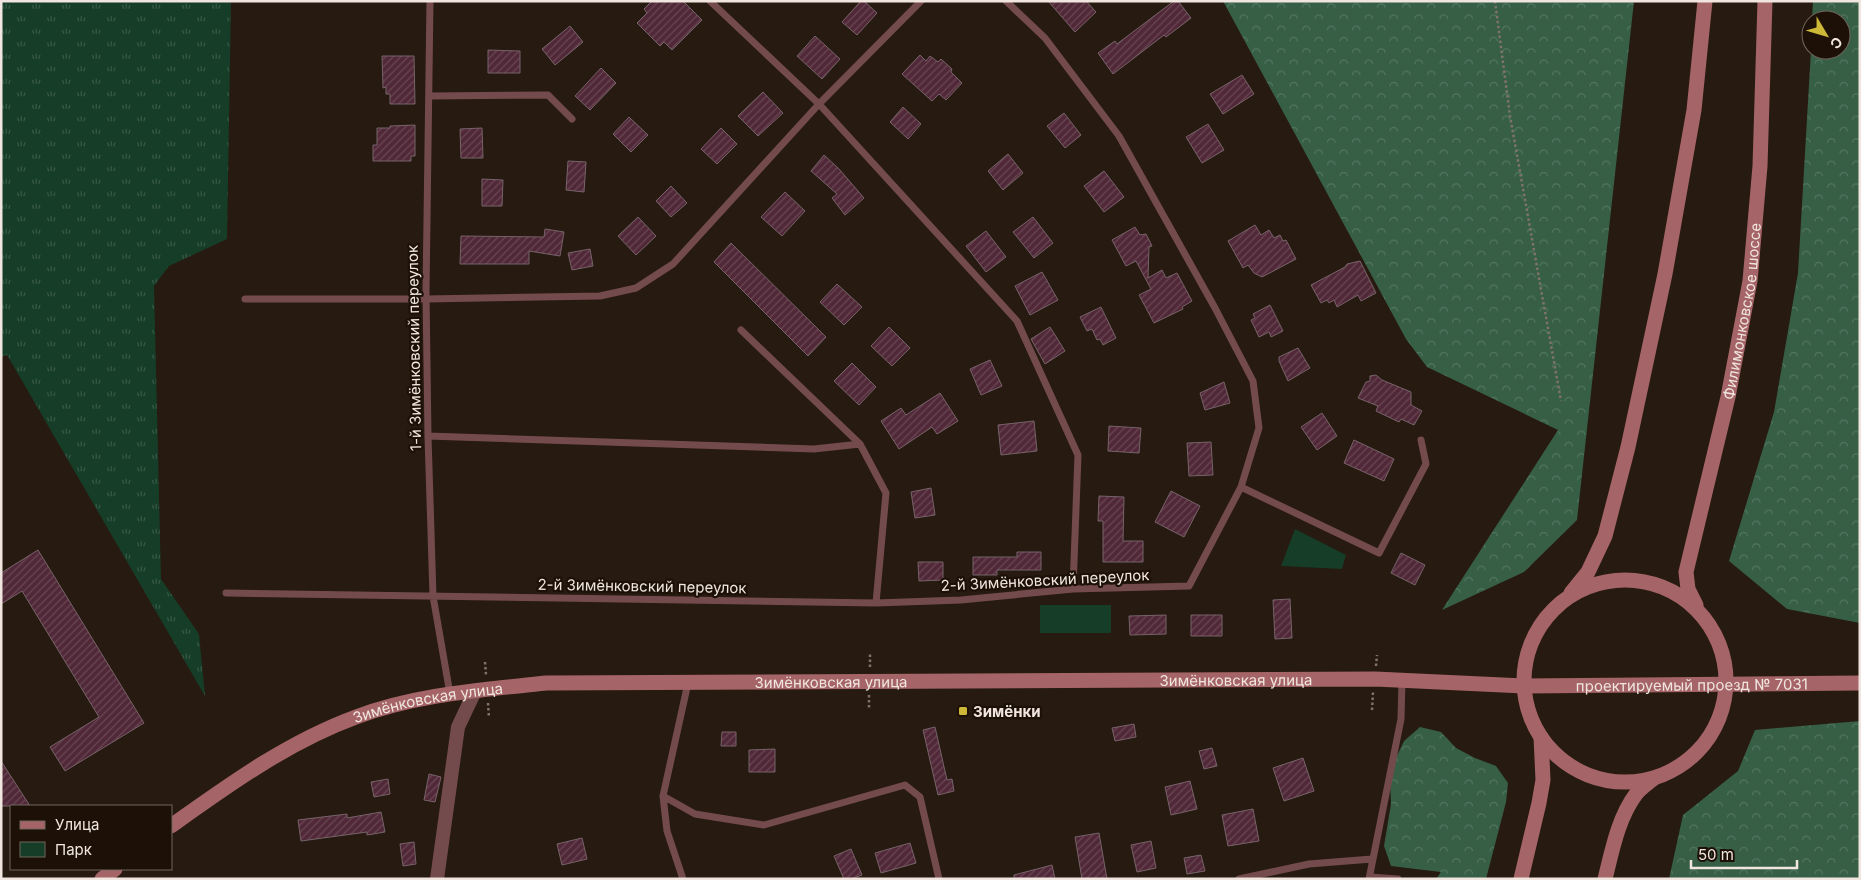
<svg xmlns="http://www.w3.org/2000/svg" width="1861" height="880" viewBox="0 0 1861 880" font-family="Inter,sans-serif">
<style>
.grass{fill:url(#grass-tufts)}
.forest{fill:url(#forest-crowns)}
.park{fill:#153d27}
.building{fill:url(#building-hatch);stroke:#77636a}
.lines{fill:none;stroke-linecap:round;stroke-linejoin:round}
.path{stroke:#7f736a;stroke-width:2.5;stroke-dasharray:2.5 2.5;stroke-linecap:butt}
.lane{stroke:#744b4d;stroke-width:7}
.street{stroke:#744b4d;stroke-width:14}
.secondary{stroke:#a56467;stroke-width:15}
.poi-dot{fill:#ceb838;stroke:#1d1107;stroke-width:2}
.labels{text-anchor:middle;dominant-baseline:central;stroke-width:4.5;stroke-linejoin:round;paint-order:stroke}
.street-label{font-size:15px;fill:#f0e6df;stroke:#1d1107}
.poi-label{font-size:15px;font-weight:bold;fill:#f0e6df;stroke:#1d1107;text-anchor:start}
</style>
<defs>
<pattern id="grass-tufts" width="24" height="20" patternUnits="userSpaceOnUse" patternTransform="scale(1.25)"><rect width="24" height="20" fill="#153d27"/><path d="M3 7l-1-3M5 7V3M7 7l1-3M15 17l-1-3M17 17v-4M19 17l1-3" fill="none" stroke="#375946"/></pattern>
<pattern id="forest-crowns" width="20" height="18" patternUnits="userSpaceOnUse" patternTransform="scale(1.25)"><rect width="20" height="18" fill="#365f46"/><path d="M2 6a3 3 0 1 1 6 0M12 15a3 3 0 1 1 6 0" fill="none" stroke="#537660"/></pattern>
<pattern id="building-hatch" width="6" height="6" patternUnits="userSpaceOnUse" patternTransform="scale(1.25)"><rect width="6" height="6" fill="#502837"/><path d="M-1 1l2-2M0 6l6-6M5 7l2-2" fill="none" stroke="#6a4754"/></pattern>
</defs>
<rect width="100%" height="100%" fill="#271a10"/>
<path class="grass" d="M1 1H231L227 239 169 266 154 286 161 579 199 634 205 696 7 355 1 357Z"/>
<path class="forest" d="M1223 1H1634L1577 520 1524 572 1442 610 1558 430 1427 367 1406 339Z
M1813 1H1860V623L1787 609 1729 561 1774 412 1798 273 1811 50H1841V20H1812Z
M1860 721V879H1669L1683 815 1738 771 1755 730Z
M1420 727 1441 732 1456 748 1475 758 1496 766 1508 783 1506 802 1486 879H1436L1441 872 1391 866 1384 846 1391 804 1390 782 1395 760 1404 741Z"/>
<path class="park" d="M1295 529 1346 555 1342 569 1281 566Z
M1040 605H1111V633H1040Z"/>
<path class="building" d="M652 1H683L702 20 672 50 664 42 660 46 637 23 647 13 644 9Z
M861 1H864L877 13 857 35 842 22Z
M1048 1H1086L1096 12 1075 32Z
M1174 1H1178L1191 18 1166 37 1164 35 1113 74 1098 53 1115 41 1117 44Z
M570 26 583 42 555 65 542 49Z
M815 36 840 59 822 79 797 56Z
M488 50 520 51V73H488Z
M920 55 926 61 930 56 938 62 941 59 952 69 951 72 962 83 946 100 939 94 932 101 902 74Z
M382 56H414L415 104H390V94H386V87L383 88Z
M601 68 616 83 590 110 575 96Z
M1242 75 1254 94 1223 114 1210 94Z
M763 92 783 113 758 136 738 116Z
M903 107 921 124 908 139 890 122Z
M1064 113 1081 135 1065 148 1047 126Z
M629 117 648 135 631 152 613 134Z
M1208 124 1224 150 1202 163 1186 137Z
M415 125V156H411V161H373V145H377V128H390V126Z
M482 128 483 158H461L460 129Z
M721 128 737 144 717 164 701 149Z
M1008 154 1023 173 1003 190 988 171Z
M824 155 839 169 864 198 845 215 832 198 837 194 811 171Z
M568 161 586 162 584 192 566 190Z
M1104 171 1124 197 1104 212 1084 186Z
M482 179 503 180 502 206H482Z
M671 186 687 203 671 217 656 201Z
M785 192 805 211 782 236 761 217Z
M638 217 656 236 636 255 618 236Z
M1033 217 1053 243 1034 258 1013 232Z
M1255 225 1261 235 1269 230 1274 238 1280 235 1283 241 1286 240 1296 259 1262 277 1254 273 1248 265 1243 268 1228 241Z
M1135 227 1140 235 1146 234 1152 246 1149 247 1148 278 1162 270 1166 278 1177 273 1192 301 1182 307 1183 309 1154 323 1139 295 1151 289 1136 261 1126 266 1112 240Z
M545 229 564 232 560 256 529 251V264H460L461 236 544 237Z
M986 231 1006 257 986 272 966 246Z
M731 243 826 337 808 356 714 262Z
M590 249 593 266 572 270 568 253Z
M1360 261 1376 293 1361 301 1358 295 1337 307 1334 300 1329 303 1327 300 1321 303 1311 285 1345 267 1347 264Z
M1042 272 1058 300 1030 315 1015 286Z
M837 284 862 307 844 325 820 302Z
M1270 305 1283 331 1271 337 1269 332 1259 337 1251 320 1255 318 1253 314Z
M1101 307 1116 338 1103 345 1100 339 1097 340 1092 329 1087 331 1080 317Z
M889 327 910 348 892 366 871 346Z
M1050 327 1065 351 1045 364 1031 339Z
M1298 348 1310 368 1288 381 1279 361V357Z
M990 360 1002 386 981 395 970 369Z
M852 363 876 387 859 405 834 381Z
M1376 375 1382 380 1411 392V405L1422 411 1414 425 1401 419 1399 422 1376 411 1378 406 1358 398 1366 382 1370 381V376Z
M1224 382 1230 403 1205 410 1200 393Z
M940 393 958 421 937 434 932 427 899 449 881 421 901 408 906 415Z
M1322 413 1337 436 1317 450 1301 427Z
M1034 421 1037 451 1001 455 998 425Z
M1109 426 1141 428 1139 453 1108 451Z
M1354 440 1394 459 1384 481 1344 463Z
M1211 442 1213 475 1189 476 1187 443Z
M931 488 935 515 915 518 911 492Z
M1171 491 1200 506 1184 537 1155 522Z
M1099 496 1124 497 1123 541H1143V562H1103V521H1098Z
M38 550 144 723 65 771 50 747 99 717 22 591 1 604V573Z
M1017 552H1041V570H997V575H973V557H1017Z
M1401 553 1425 565 1415 585 1391 573Z
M918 562H943V580L919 581Z
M1290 599 1292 638 1275 639 1273 600Z
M1166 615V634L1130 635 1129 616Z
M1191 615H1222V636H1191Z
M1134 724 1136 737 1115 741 1112 728Z
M935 727 947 780 952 779 954 791 938 795 923 730Z
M722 732H736V746H721Z
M1212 748 1217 766 1204 769 1199 751Z
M775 749V772H749V750Z
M1303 758 1314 791 1284 801 1273 768Z
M1 761 30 806H1Z
M429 774 441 777 435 802 424 800Z
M388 779 390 794 374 797 371 782Z
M1190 781 1197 809 1171 815 1165 787Z
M1253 809 1259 841 1228 846 1222 815Z
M381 812 385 832 367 835V832L301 841 298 820 347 814V818Z
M1099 833 1107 879H1082L1075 837Z
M582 838 587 859 562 865 557 844Z
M1151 841 1156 868 1137 872 1131 845Z
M414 842 416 864 403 866 400 844Z
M910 843 916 863 881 873 875 853Z
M851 849 862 875 851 879H844L834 856Z
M1201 855 1205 871 1187 874 1184 858Z
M1052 865 1055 879H1014V875Z"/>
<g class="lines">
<path class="path" d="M1495 1 1510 116 1561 401
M485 662 486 675
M1376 666 1377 655
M870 667V653
M869 695V708
M488 703 489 718
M1372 710 1373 692"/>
<path class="lane" d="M430 1 426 293 428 436 433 596 450 694
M710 1 819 104 1017 321 1078 455 1073 589
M429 96 548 95 572 119
M245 299H426L600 296 636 288 673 264 819 104 921 1
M741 330 860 444
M428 436 814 449 860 444 886 493 876 603
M1241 487 1379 553 1426 464 1421 440
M226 593 876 603 961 600 1073 589 1189 586 1241 487 1259 428 1253 381 1215 308 1119 136 1045 38 1006 1
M663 796 695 814 764 825 905 785 920 797 939 879
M1370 877 1398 879
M683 879 667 831 663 796 688 683
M1239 879 1309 864 1372 859
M1369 879 1401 719 1402 680"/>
<path class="street" d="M437 879 458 727 475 691"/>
<g class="secondary">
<circle cx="1625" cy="681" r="101"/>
<path d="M1571 593 1588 572 1605 536 1628 447 1665 274 1694 110 1705 1"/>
<path id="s1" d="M1696 605 1688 589 1686 572 1728 397 1750 281 1760 166 1765 1"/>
<path id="s2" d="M171 826C230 784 288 742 356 717 417 694 483 690 546 683L1375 679 1524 686 1860 683"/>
<path d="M102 879 115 869"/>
<path d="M1521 879 1539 803 1543 780 1541 737"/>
<path d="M1605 879C1612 851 1618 818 1636 794 1640 789 1647 784 1653 779"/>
</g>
</g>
<rect class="poi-dot" x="958" y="706" width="10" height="10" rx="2.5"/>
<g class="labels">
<g class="street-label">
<text stroke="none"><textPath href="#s1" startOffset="302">Филимонковское шоссе</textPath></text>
<text transform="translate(414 348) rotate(-91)">1-й Зимёнковский переулок</text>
<text transform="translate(1045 580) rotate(-3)">2-й Зимёнковский переулок</text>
<text transform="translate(642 586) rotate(1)">2-й Зимёнковский переулок</text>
<text stroke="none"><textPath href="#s2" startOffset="1099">Зимёнковская улица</textPath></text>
<text stroke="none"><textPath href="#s2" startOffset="694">Зимёнковская улица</textPath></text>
<text stroke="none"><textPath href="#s2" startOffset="1555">проектируемый проезд № 7031</textPath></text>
<text stroke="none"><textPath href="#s2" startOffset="289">Зимёнковская улица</textPath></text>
</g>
<g class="poi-label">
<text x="973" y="711">Зимёнки</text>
</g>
</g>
<rect width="1861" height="880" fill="none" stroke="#f0e6df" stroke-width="5"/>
<rect x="10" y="805" width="162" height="65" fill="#1d1107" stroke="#71665d"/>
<rect x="20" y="821" width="25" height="8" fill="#a56467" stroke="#71665d"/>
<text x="55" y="830" font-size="15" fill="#f0e6df">Улица</text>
<rect x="20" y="842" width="25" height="15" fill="#153d27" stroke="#71665d"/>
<text x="55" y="855" font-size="15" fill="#f0e6df">Парк</text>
<g transform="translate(1826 35) rotate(128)"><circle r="24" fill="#1d1107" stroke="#71665d"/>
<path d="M0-4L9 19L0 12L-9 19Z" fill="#ceb838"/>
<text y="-8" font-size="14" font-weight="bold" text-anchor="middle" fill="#f0e6df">С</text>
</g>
<path d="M1691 860v8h106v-8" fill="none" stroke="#f0e6df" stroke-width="2.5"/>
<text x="1698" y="860" font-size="15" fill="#f0e6df" stroke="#1d1107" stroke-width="4" paint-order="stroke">50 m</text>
</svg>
